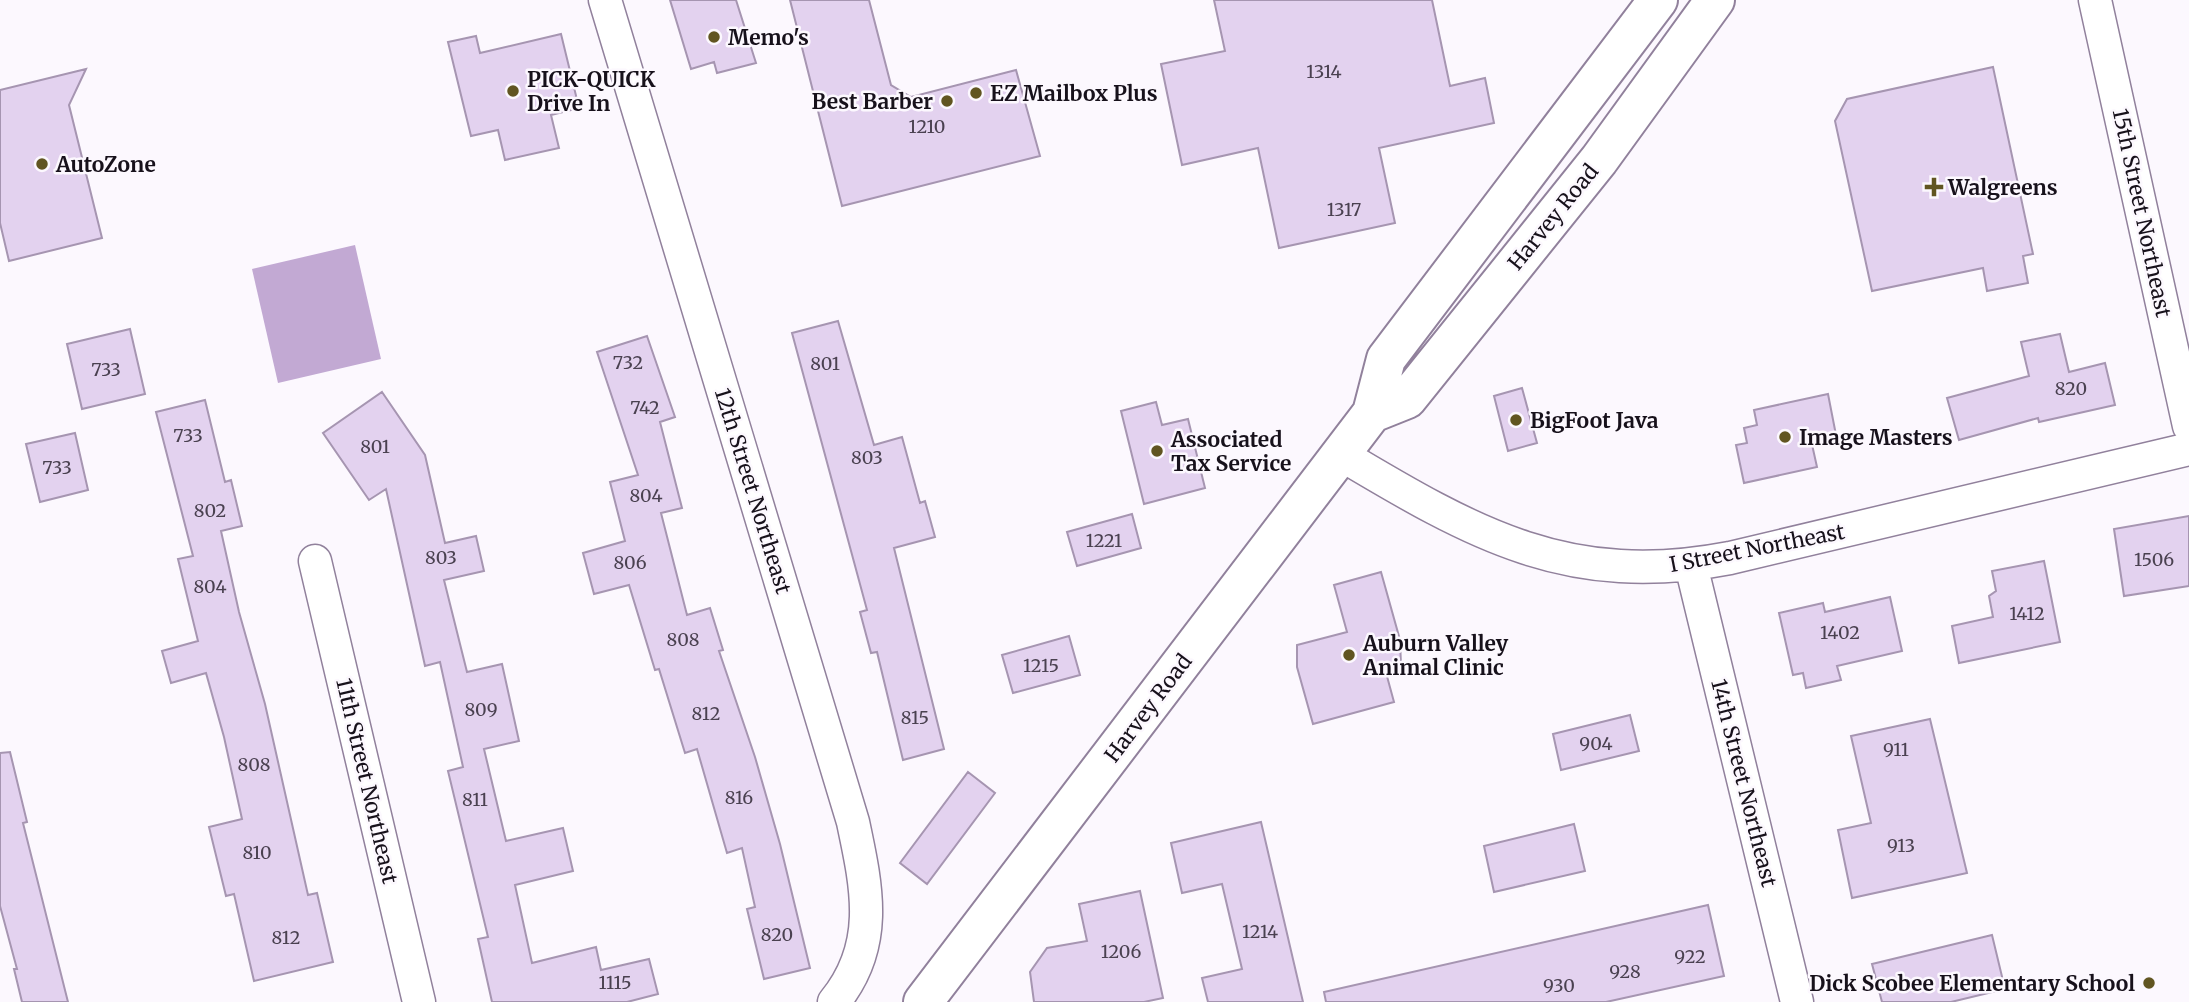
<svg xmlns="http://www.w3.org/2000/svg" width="2189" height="1002" viewBox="0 0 2189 1002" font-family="Merriweather,serif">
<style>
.water{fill:#c2a9d3}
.building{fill:#e3d2ef;stroke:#a695b1;stroke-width:2}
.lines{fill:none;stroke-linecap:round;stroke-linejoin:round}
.minor-casing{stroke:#91819c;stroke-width:35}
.major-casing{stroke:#91819c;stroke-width:42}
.minor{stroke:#fff;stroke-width:32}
.major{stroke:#fff;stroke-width:38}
.poi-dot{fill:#615521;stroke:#fcf8fe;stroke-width:2.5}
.labels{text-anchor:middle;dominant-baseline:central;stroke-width:5;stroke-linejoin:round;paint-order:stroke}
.number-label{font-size:18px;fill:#4a4150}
.poi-label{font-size:21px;font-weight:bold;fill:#17111b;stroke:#fcf8fe;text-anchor:start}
.street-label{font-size:21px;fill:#17111b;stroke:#fcf8fe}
</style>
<rect width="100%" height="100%" fill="#fcf8fe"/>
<path class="water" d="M355 245 381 359 278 383 252 269Z"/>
<path class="building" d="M670 0H736L756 63 717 73 714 62 691 69Z
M790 0H869L891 85 911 97 1016 70 1040 156 842 206Z
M1214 0H1432L1450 86 1485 78 1494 123 1379 148 1395 223 1279 248 1258 148 1182 165 1161 64 1225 51Z
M561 34 579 108 551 115 559 148 505 160 498 130 471 136 448 42 476 36 480 53Z
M1993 67 2033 254 2023 256 2028 283 1987 291 1983 268 1872 291 1835 121 1847 99Z
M86 69 69 105 102 238 9 261 0 223V90Z
M838 321 874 445 902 437 920 503 925 501 935 537 894 548 944 749 903 760 877 652 871 653 860 612 867 610 792 333Z
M130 329 145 394 82 409 67 344Z
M2060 334 2069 372 2105 363 2115 405 2039 422 2038 418 1959 440 1947 398 2029 376 2021 342Z
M647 336 675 417 660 422 682 508 661 513 687 615 710 608 723 650 719 651 755 757 780 844 810 968 764 979 747 909 755 907 742 848 727 853 697 749 685 753 659 669 655 670 629 585 594 594 583 553 625 541 610 482 638 475 597 352Z
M1522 388 1537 443 1508 451 1494 396Z
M382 392 425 455 445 543 476 536 484 571 444 580 467 672 502 664 519 741 484 749 506 841 563 828 573 871 515 885 532 963 596 947 601 970 649 959 658 994 627 1002H492L478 939 488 937 448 771 463 767 440 662 425 666 386 489 369 500 323 433Z
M1828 394 1836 435 1811 440 1817 467 1744 483 1736 445 1747 443 1744 428 1757 425 1754 410Z
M205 400 225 482 231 480 242 526 221 531 239 612 265 704 308 895 317 893 333 962 254 981 234 894 226 896 209 827 242 819 224 737 206 673 171 683 162 651 198 641 178 559 193 556 156 412Z
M1156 402 1162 425 1188 419 1205 488 1144 504 1121 411Z
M75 433 88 490 40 502 26 444Z
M1132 514 1141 548 1077 566 1067 532Z
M2189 516V586L2124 596 2114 529Z
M2044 561 2060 642 1959 663 1952 626 1993 617 1989 596 1996 591 1992 571Z
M1381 572 1400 640 1401 665 1385 669 1394 702 1313 724 1297 667V645L1347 632 1334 585Z
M1890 597 1902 651 1837 666 1841 680 1806 688 1803 673 1793 675 1779 613 1823 603 1825 612Z
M1069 636 1080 675 1013 693 1002 655Z
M1630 715 1639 751 1561 770 1553 734Z
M1930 719 1967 873 1852 898 1838 830 1871 823 1851 736Z
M10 752 27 822 23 823 68 1002H22L14 969H17L0 906V753Z
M968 772 995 793 927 884 900 863Z
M1261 822 1303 1002H1208L1202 978 1242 969 1222 884 1182 893 1171 843Z
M1574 824 1585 871 1494 892 1484 846Z
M1140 891 1163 998 1144 1002H1034L1030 972 1047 948 1087 941 1079 904Z
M1708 905 1724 976 1606 1002H1326L1324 992Z
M1992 935 2005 989 1951 1002H1882L1872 964Z"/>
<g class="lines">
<g class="minor-casing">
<path id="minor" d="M605 0 853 822C867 888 880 946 834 1002
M2095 0 2189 426
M1340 454C1474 534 1569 589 1730 558L2189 449
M315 561 419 1002
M1691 565 1797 1002"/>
</g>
<g class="major-casing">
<path id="major" d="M1372 413 1407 399 1599 160 1715 0
M923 1002 1372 413 1386 359 1658 0"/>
</g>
<use href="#minor" class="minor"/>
<use href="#major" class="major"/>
</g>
<g class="poi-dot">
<circle cx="714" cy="37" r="7"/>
<circle cx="513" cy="91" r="7"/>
<circle cx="976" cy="93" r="7"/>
<circle cx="947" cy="101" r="7"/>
<circle cx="42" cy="164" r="7"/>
<path d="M1930.5 176.5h7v7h7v7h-7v7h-7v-7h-7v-7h7z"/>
<circle cx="1516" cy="420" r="7"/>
<circle cx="1785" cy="437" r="7"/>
<circle cx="1157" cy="451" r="7"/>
<circle cx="1349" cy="655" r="7"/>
<circle cx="2149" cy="983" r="7"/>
</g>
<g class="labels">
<g class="number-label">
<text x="1324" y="71">1314</text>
<text x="927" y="126">1210</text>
<text x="1344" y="209">1317</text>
<text x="628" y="362">732</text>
<text x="825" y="363">801</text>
<text x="106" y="369">733</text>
<text x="2071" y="388">820</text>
<text x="645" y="407">742</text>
<text x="188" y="435">733</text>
<text x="375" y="446">801</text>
<text x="867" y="457">803</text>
<text x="57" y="467">733</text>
<text x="646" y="495">804</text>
<text x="210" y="510">802</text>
<text x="1104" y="540">1221</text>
<text x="441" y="557">803</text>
<text x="2154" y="559">1506</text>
<text x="630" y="562">806</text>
<text x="210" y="586">804</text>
<text x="2027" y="613">1412</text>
<text x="1840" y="632">1402</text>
<text x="683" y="639">808</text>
<text x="1041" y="665">1215</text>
<text x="481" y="709">809</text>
<text x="706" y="713">812</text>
<text x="915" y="717">815</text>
<text x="1596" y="743">904</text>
<text x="1896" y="749">911</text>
<text x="254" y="764">808</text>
<text x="739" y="797">816</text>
<text x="475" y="799">811</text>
<text x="1901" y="845">913</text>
<text x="257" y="852">810</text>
<text x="1260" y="931">1214</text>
<text x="777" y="934">820</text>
<text x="286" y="937">812</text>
<text x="1121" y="951">1206</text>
<text x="1690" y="956">922</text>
<text x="1625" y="971">928</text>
<text x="615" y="982">1115</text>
<text x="1559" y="985">930</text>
</g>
<g class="poi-label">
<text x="728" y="37">Memo's</text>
<text x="527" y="79">PICK-QUICK<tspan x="527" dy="24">Drive In</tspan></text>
<text x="990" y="93">EZ Mailbox Plus</text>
<text x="933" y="101" text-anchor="end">Best Barber</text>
<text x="56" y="164">AutoZone</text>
<text x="1948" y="187">Walgreens</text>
<text x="1530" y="420">BigFoot Java</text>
<text x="1799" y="437">Image Masters</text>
<text x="1171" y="439">Associated<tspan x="1171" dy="24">Tax Service</tspan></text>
<text x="1363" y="643">Auburn Valley<tspan x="1363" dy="24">Animal Clinic</tspan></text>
<text x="2135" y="983" text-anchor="end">Dick Scobee Elementary School</text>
</g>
<g class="street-label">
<text transform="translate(2142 213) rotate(78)">15th Street Northeast</text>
<text transform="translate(1553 217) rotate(-51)">Harvey Road</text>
<text transform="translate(753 491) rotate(73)">12th Street Northeast</text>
<text transform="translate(1757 548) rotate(-11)">I Street Northeast</text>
<text transform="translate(1148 708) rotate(-53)">Harvey Road</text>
<text transform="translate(367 781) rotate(77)">11th Street Northeast</text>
<text transform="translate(1744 783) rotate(76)">14th Street Northeast</text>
</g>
</g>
</svg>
